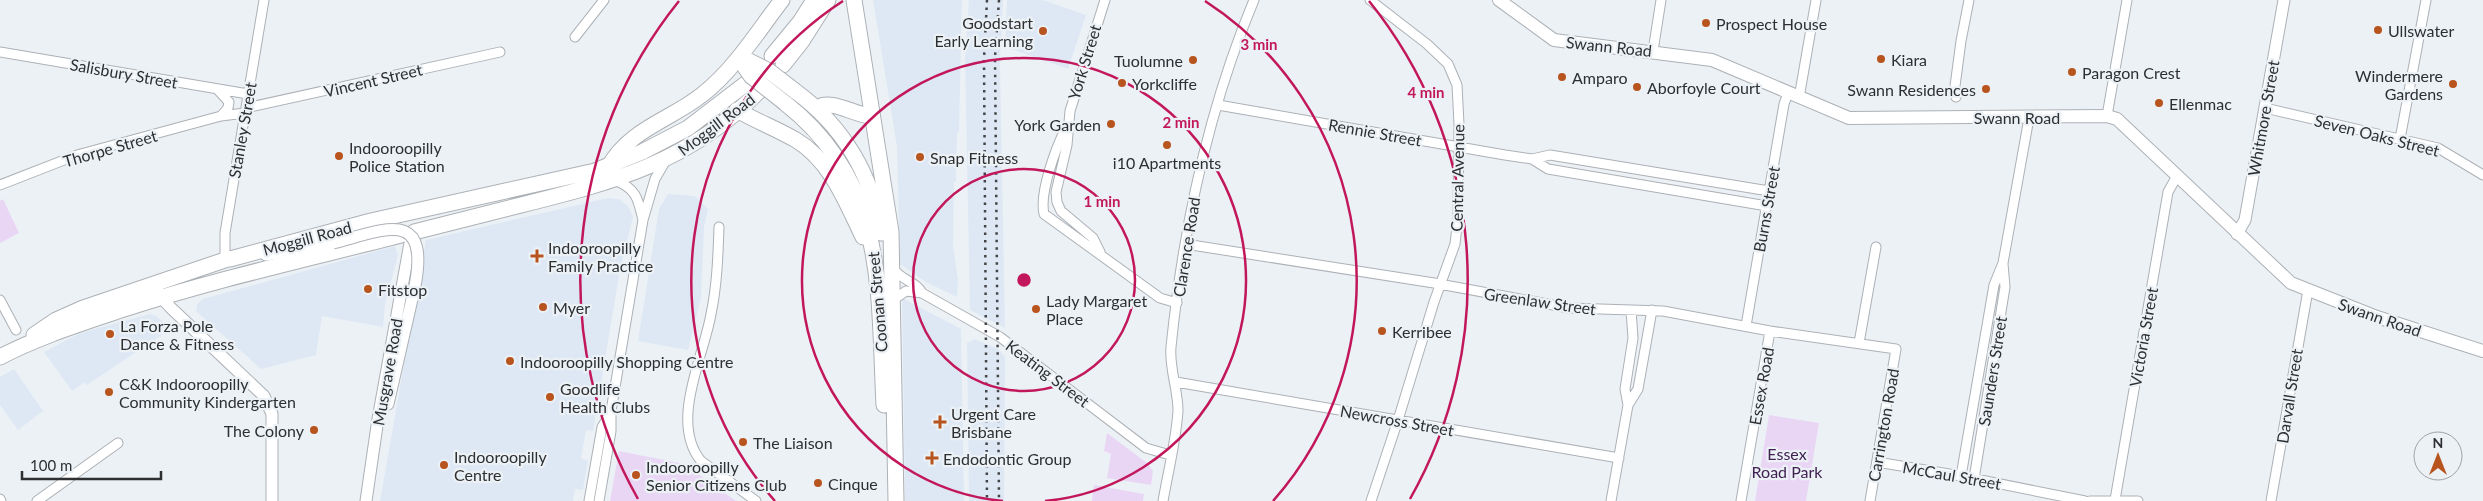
<svg xmlns="http://www.w3.org/2000/svg" width="2483" height="501" viewBox="0 0 2483 501" font-family="Lato,sans-serif">
<style>
.built{fill:#dee8f4}
.green{fill:#e9d6f5}
.lines{fill:none;stroke-linecap:round;stroke-linejoin:round}
.minor-casing{stroke:#acb1b6;stroke-width:11}
.tertiary-casing{stroke:#acb1b6;stroke-width:13}
.secondary-casing{stroke:#acb1b6;stroke-width:14}
.primary-casing{stroke:#acb1b6;stroke-width:17}
.trunk-casing{stroke:#acb1b6;stroke-width:17}
.minor{stroke:#fff;stroke-width:9}
.tertiary{stroke:#fff;stroke-width:11}
.secondary{stroke:#fff;stroke-width:12}
.primary{stroke:#fff;stroke-width:15}
.trunk{stroke:#fff;stroke-width:15}
.rail{stroke:#424447;stroke-width:2.5;stroke-dasharray:2.5 5;stroke-linecap:butt}
.tertiary-bridge-casing{stroke:#acb1b6;stroke-width:13;stroke-linecap:butt}
.primary-bridge-casing{stroke:#acb1b6;stroke-width:17;stroke-linecap:butt}
.tertiary-bridge{stroke:#fff;stroke-width:11}
.primary-bridge{stroke:#fff;stroke-width:15}
.ring{fill:none;stroke:#c2185b;stroke-width:2.5}
.poi-dot{fill:#b8541d;stroke:#ecf1f6;stroke-width:2}
.labels{text-anchor:middle;dominant-baseline:central;stroke-width:4.5;stroke-linejoin:round;paint-order:stroke}
.poi-label{font-size:16px;fill:#2d2f31;stroke:#ecf1f6;text-anchor:start}
.street-label{font-size:16px;fill:#2d2f31;stroke:#ecf1f6}
.park-label{font-size:16px;fill:#402151;stroke:#ecf1f6}
.centre{fill:#c2185b;stroke:#ecf1f6;stroke-width:2.5}
.ring-label{font-size:15px;text-anchor:middle;font-weight:bold;fill:#c2185b;stroke:#ecf1f6;stroke-width:4.5;stroke-linejoin:round;paint-order:stroke}
</style>
<rect width="100%" height="100%" fill="#ecf1f6"/>
<path class="built" d="M873 0H962L959 132 957 133 956 182H954L953 246 958 280 957 297 926 282 900 264 897 147Z
M969 0H1003L1000 63 1005 328 970 310 965 58Z
M1007 0H1043L1086 15 1068 69 1005 47Z
M668 194 695 196 708 209 704 227 701 298 688 350 638 341 659 209Z
M608 198 619 199 628 206 633 217 620 270 593 431 586 430 581 459 588 460 583 490 575 489 573 501H380L426 240Z
M395 246 398 255 385 304 383 327 322 316 316 355 261 369 196 311 197 304 203 299Z
M902 298 961 329 964 501H905Z
M150 314 156 316 171 329 87 385 85 382 72 391 44 352 80 333Z
M975 339 998 349 1005 357 1004 501H969L967 343Z
M14 369 43 411 18 430 0 405V377Z"/>
<path class="green" d="M3 199 19 233 0 243V201Z
M1769 415 1819 423 1806 501H1755Z
M1107 433 1147 463 1153 471 1151 485 1107 478 1111 454 1104 451Z
M619 451 684 464 736 501H610Z
M1094 485 1144 494 1143 501H1092Z"/>
<g class="lines">
<g class="minor-casing">
<path id="minor" d="M1370 0 1427 44 1448 64 1457 85 1459 124 1458 218 1455 244 1434 302 1398 420 1371 501
M575 37 604 0
M1653 51 1661 0
M0 52 248 94
M217 89 229 102 228 108 221 116
M1956 97 1955 86 1961 41 1969 0
M1799 98 1816 0
M1218 105 1505 155 1532 159 1550 155 1769 191
M246 108 500 52
M2265 108 2438 148 2483 175
M2107 116 2127 0
M1066 128C1056 147 1039 193 1044 214L1160 298 1177 303
M2400 139 2426 0
M1532 159 1548 169 1767 206
M614 180C636 188 638 198 643 220
M0 185 77 155 221 116 245 113
M719 227C718 256 717 286 711 314 704 356 669 422 701 461L756 501
M1185 244 1434 283 1569 308 1663 311 1770 331 1896 349 1870 501
M1100 252 1093 238 1061 211 1057 202 1056 192 1067 145 1070 111 1105 0
M225 260V233L264 0
M893 268C900 280 916 281 922 293L1000 337 1146 448 1170 455
M0 300 16 330
M893 300 906 291 922 293
M1746 326 1784 104 1788 93
M1859 343 1876 247
M1176 382 1619 458
M1628 405 1638 389 1652 310
M1877 462 1961 476 2085 501
M1961 476 1994 285 2003 263 2029 118
M1974 479 2005 287 2003 264
M0 499 1 501
M2115 500 2168 192 2177 176
M37 501 118 443
M589 501 602 427 611 412
M599 501 611 431V411L643 220 655 179 666 160
M1163 501C1168 472 1176 441 1178 411 1178 389 1169 368 1171 347 1183 229 1208 110 1254 0
M1611 501 1628 405 1625 389 1633 338 1631 310
M1741 501 1770 331
M2090 501H2138
M2271 501 2308 290"/>
</g>
<g class="tertiary-casing">
<path id="tertiary" d="M2237 234 2245 220 2284 0
M266 255 333 243
M159 292 161 297 171 308 264 396 272 414V501
M388 404 415 286
M366 501 378 419 410 243"/>
</g>
<g class="secondary-casing">
<path id="secondary" d="M1499 0 1554 40 1712 60 1849 118 2107 116 2117 119 2291 283 2377 317 2483 351"/>
</g>
<g class="primary-casing">
<path id="primary" d="M854 0 891 232 896 501
M795 91C843 126 872 175 881 233
M785 103C887 183 878 288 884 405
M817 108C832 98 855 116 872 116
M737 110C756 121 777 129 796 140 831 161 846 202 863 237
M609 166C631 128 671 120 703 94 734 70 758 31 782 0"/>
</g>
<g class="trunk-casing">
<path id="trunk" d="M772 56 800 22 814 0
M783 65 802 41 828 0
M414 232C450 223 485 214 521 205 613 182 691 162 760 90
M230 259 371 221 595 171 642 152 688 128 748 82
M34 335 56 320 83 308 225 260
M0 357C38 337 80 324 121 310 213 280 307 259 401 235"/>
</g>
<use href="#minor" class="minor"/>
<use href="#tertiary" class="tertiary"/>
<use href="#secondary" class="secondary"/>
<use href="#primary" class="primary"/>
<use href="#trunk" class="trunk"/>
<path class="rail" d="M987 0 984 59 987 501
M999 0 995 57 999 501"/>
<g class="tertiary-bridge-casing">
<path id="tertiary-bridge" d="M333 243C384 230 430 207 415 286"/>
</g>
<g class="primary-bridge-casing">
<path id="primary-bridge" d="M749 61 769 71 795 91
M744 66 751 76 785 103"/>
</g>
<use href="#tertiary-bridge" class="tertiary-bridge"/>
<use href="#primary-bridge" class="primary-bridge"/>
</g>
<g class="ring">
<circle cx="1024" cy="280" r="111"/>
<path d="M1003 501A222 222 0 1 1 1045 501"/>
<path d="M775 501A333 333 0 0 1 843 1M1205 1A333 333 0 0 1 1273 501"/>
<path d="M638 499A444 444 0 0 1 679 1M1369 1A444 444 0 0 1 1410 499"/>
</g>
<g class="poi-dot">
<circle cx="1706" cy="23" r="5"/>
<circle cx="2378" cy="30" r="5"/>
<circle cx="1043" cy="31" r="5"/>
<circle cx="1881" cy="59" r="5"/>
<circle cx="1193" cy="60" r="5"/>
<circle cx="2072" cy="72" r="5"/>
<circle cx="1562" cy="77" r="5"/>
<circle cx="1122" cy="83" r="5"/>
<circle cx="2453" cy="84" r="5"/>
<circle cx="1637" cy="87" r="5"/>
<circle cx="1986" cy="89" r="5"/>
<circle cx="2159" cy="103" r="5"/>
<circle cx="1111" cy="124" r="5"/>
<circle cx="1167" cy="145" r="5"/>
<circle cx="339" cy="156" r="5"/>
<circle cx="920" cy="157" r="5"/>
<path d="M534.5 248.5h5v5h5v5h-5v5h-5v-5h-5v-5h5z"/>
<circle cx="368" cy="289" r="5"/>
<circle cx="543" cy="307" r="5"/>
<circle cx="1036" cy="309" r="5"/>
<circle cx="1382" cy="331" r="5"/>
<circle cx="110" cy="334" r="5"/>
<circle cx="510" cy="361" r="5"/>
<circle cx="109" cy="392" r="5"/>
<circle cx="550" cy="397" r="5"/>
<path d="M937.5 414.5h5v5h5v5h-5v5h-5v-5h-5v-5h5z"/>
<circle cx="314" cy="430" r="5"/>
<circle cx="743" cy="442" r="5"/>
<path d="M929.5 450.5h5v5h5v5h-5v5h-5v-5h-5v-5h5z"/>
<circle cx="444" cy="465" r="5"/>
<circle cx="636" cy="475" r="5"/>
<circle cx="818" cy="483" r="5"/>
</g>
<g class="labels">
<g class="poi-label">
<text x="1033" y="22" text-anchor="end">Goodstart<tspan x="1033" dy="18">Early Learning</tspan></text>
<text x="1716" y="23">Prospect House</text>
<text x="2388" y="30">Ullswater</text>
<text x="1891" y="59">Kiara</text>
<text x="1183" y="60" text-anchor="end">Tuolumne</text>
<text x="2082" y="72">Paragon Crest</text>
<text x="2443" y="75" text-anchor="end">Windermere<tspan x="2443" dy="18">Gardens</tspan></text>
<text x="1572" y="77">Amparo</text>
<text x="1132" y="83">Yorkcliffe</text>
<text x="1647" y="87">Aborfoyle Court</text>
<text x="1976" y="89" text-anchor="end">Swann Residences</text>
<text x="2169" y="103">Ellenmac</text>
<text x="1101" y="124" text-anchor="end">York Garden</text>
<text x="349" y="147">Indooroopilly<tspan x="349" dy="18">Police Station</tspan></text>
<text x="930" y="157">Snap Fitness</text>
<text x="1167" y="162" text-anchor="middle">i10 Apartments</text>
<text x="548" y="247">Indooroopilly<tspan x="548" dy="18">Family Practice</tspan></text>
<text x="378" y="289">Fitstop</text>
<text x="1046" y="300">Lady Margaret<tspan x="1046" dy="18">Place</tspan></text>
<text x="553" y="307">Myer</text>
<text x="120" y="325">La Forza Pole<tspan x="120" dy="18">Dance &amp; Fitness</tspan></text>
<text x="1392" y="331">Kerribee</text>
<text x="520" y="361">Indooroopilly Shopping Centre</text>
<text x="119" y="383">C&amp;K Indooroopilly<tspan x="119" dy="18">Community Kindergarten</tspan></text>
<text x="560" y="388">Goodlife<tspan x="560" dy="18">Health Clubs</tspan></text>
<text x="951" y="413">Urgent Care<tspan x="951" dy="18">Brisbane</tspan></text>
<text x="304" y="430" text-anchor="end">The Colony</text>
<text x="753" y="442">The Liaison</text>
<text x="454" y="456">Indooroopilly<tspan x="454" dy="18">Centre</tspan></text>
<text x="943" y="458">Endodontic Group</text>
<text x="646" y="466">Indooroopilly<tspan x="646" dy="18">Senior Citizens Club</tspan></text>
<text x="828" y="483">Cinque</text>
</g>
<g class="street-label">
<text transform="translate(1609 46) rotate(6)">Swann Road</text>
<text transform="translate(1084 62) rotate(-73)">York Street</text>
<text transform="translate(124 73) rotate(10)">Salisbury Street</text>
<text transform="translate(373 80) rotate(-13)">Vincent Street</text>
<text x="2017" y="117">Swann Road</text>
<text transform="translate(2263 118) rotate(-80)">Whitmore Street</text>
<text transform="translate(716 124) rotate(-37)">Moggill Road</text>
<text transform="translate(242 130) rotate(-80)">Stanley Street</text>
<text transform="translate(1375 132) rotate(10)">Rennie Street</text>
<text transform="translate(2377 135) rotate(14)">Seven Oaks Street</text>
<text transform="translate(110 148) rotate(-16)">Thorpe Street</text>
<text transform="translate(1457 178) rotate(-89)">Central Avenue</text>
<text transform="translate(1766 209) rotate(-80)">Burns Street</text>
<text transform="translate(307 238) rotate(-15)">Moggill Road</text>
<text transform="translate(1186 247) rotate(-81)">Clarence Road</text>
<text transform="translate(1540 301) rotate(8)">Greenlaw Street</text>
<text transform="translate(877 302) rotate(-95)">Coonan Street</text>
<text transform="translate(2380 317) rotate(19)">Swann Road</text>
<text transform="translate(2143 337) rotate(-80)">Victoria Street</text>
<text transform="translate(1992 371) rotate(-81)">Saunders Street</text>
<text transform="translate(387 372) rotate(-80)">Musgrave Road</text>
<text transform="translate(1048 373) rotate(37)">Keating Street</text>
<text transform="translate(1761 386) rotate(-80)">Essex Road</text>
<text transform="translate(2289 396) rotate(-81)">Darvall Street</text>
<text transform="translate(1397 420) rotate(10)">Newcross Street</text>
<text transform="translate(1883 425) rotate(-80)">Carrington Road</text>
<text transform="translate(1952 475) rotate(10)">McCaul Street</text>
</g>
<g class="park-label">
<text x="1787" y="453">Essex<tspan x="1787" dy="18">Road Park</tspan></text>
</g>
</g>
<circle cx="1024" cy="280" r="8" class="centre"/>
<g class="ring-label">
<text x="1259" y="50">3 min</text>
<text x="1426" y="98">4 min</text>
<text x="1181" y="128">2 min</text>
<text x="1102" y="207">1 min</text>
</g>
<g transform="translate(2438 456)"><circle r="24" fill="#ecf1f6" stroke="#a0a3a7"/>
<path d="M0-4L9 19L0 12L-9 19Z" fill="#b8541d"/>
<text y="-8" font-size="14" font-weight="bold" text-anchor="middle" fill="#2d2f31">N</text>
</g>
<path d="M22 471v8h139v-8" fill="none" stroke="#2d2f31" stroke-width="2.5"/>
<text x="30" y="471" font-size="15" fill="#2d2f31" stroke="#ecf1f6" stroke-width="4" paint-order="stroke">100 m</text>
</svg>
